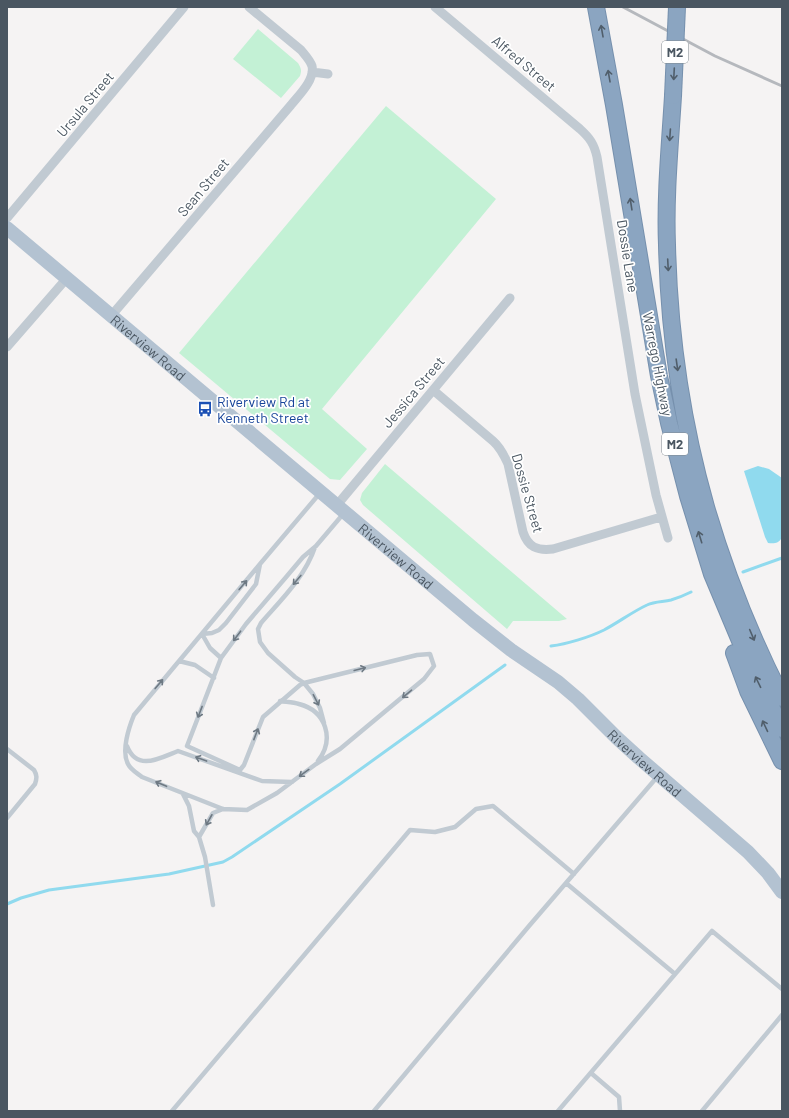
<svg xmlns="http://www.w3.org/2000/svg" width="789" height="1118" viewBox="0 0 789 1118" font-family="Barlow,sans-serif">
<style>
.green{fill:#c3f1d5}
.water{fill:#90daee}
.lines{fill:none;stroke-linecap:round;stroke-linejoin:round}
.stream{stroke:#90daee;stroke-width:3}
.motorway-casing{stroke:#7690ad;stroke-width:18}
.service{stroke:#c1cad2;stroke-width:4.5}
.minor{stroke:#c1cad2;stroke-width:9}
.primary{stroke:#b3c2d1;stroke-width:14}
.motorway{stroke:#8ba5c1;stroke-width:16}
.rail{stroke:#b5b8bd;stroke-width:3}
.motorway-bridge-casing{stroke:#7690ad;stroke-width:18;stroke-linecap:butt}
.motorway-bridge{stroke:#8ba5c1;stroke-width:16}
.oneway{stroke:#505e6b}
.oneway2{stroke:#6e7983}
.labels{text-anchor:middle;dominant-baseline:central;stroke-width:3.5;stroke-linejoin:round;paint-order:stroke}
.shield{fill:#fff;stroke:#808990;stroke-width:1}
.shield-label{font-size:13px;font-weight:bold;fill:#4a5661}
.street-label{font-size:14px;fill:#4a5661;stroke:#fff}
.transit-label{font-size:14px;fill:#164399;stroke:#fff;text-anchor:start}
</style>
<rect width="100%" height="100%" fill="#f5f3f3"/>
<path class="green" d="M258 29 298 63C301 68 302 70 300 76L281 98 233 59Z
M386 106 496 199 322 409 367 449 340 480 330 479 290 446 179 353Z
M385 464 567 619 559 621H513L507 629 363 505 360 500 362 493Z"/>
<path class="water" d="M758 466 769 469 782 478V538C778 543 775 544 768 543L765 537 744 471Z"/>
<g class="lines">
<path class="stream" d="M743 572 782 558
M551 646C567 644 590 637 604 630 619 622 632 612 647 605 655 601 663 602 671 600 678 598 685 595 691 592
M7 904 21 898 49 890 169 874 223 862 232 857 340 784 505 665"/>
<g class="motorway-casing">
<path id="motorway" d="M596 7 614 105 659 376 669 423 688 496 712 574 751 667 782 729
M673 96C670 145 665 196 667 245 669 333 682 423 706 507 725 572 751 637 782 698
M734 653 748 691 782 761"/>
</g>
<path class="service" d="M320 493 260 564 134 715C129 727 121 751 128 764 131 770 137 773 142 777L223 809 247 810 277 793 316 764 340 749 424 679 434 666 430 654 417 655 304 683 300 685 263 717 244 765 240 770 187 746 221 658 246 624 287 576 303 557 316 546 344 513
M315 547C305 577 281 600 261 623L258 629 260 642 268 653 295 677 304 683 313 694 320 708 324 723
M221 658 210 648 202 634 212 633 219 630 226 623 256 584 260 564
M179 661 195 665 214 678
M280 701C286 702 293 702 299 704 326 711 335 739 318 761
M127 746C137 772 160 758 178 751L262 781 292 782
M7 749 34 770C37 775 37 778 35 784L7 818
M183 794 189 806 194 831 199 837 205 857 213 905
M199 837 213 813 223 809
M566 883 675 974
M591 1073 619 1097 620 1111
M172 1111 410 830 435 832 455 827 476 809 493 806 574 874
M374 1111 529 926 658 776
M558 1111 712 931 782 989
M702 1111 782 1015"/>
<path class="minor" d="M435 7 580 129C590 138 594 144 597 157L635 394 656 495 668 538
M312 72 328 74
M7 218 184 7
M111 316 291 105C299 95 315 80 312 66 310 60 305 55 301 50L249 7
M7 347 67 278
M433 390 493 441C500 447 504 455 508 464L523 532C528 547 537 551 553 549L661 517
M337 505 510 298"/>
<path class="primary" id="s1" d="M7 228 473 620 511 650 558 682 578 699 617 738 639 758 748 852 768 873 782 892"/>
<use href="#motorway" class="motorway"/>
<path class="rail" d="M623 7 715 56 782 86"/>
<g class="motorway-bridge-casing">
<path id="motorway-bridge" d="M673 96 677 7"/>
</g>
<use href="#motorway-bridge" class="motorway-bridge"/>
</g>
<defs><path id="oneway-shaft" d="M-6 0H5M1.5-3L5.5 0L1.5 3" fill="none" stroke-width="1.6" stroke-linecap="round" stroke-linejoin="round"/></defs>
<g class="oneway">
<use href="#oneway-shaft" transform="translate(602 31) rotate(-100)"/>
<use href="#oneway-shaft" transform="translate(674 74) rotate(93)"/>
<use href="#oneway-shaft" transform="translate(609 76) rotate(-100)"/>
<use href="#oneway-shaft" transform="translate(670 135) rotate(94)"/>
<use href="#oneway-shaft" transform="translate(631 204) rotate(-99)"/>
<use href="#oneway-shaft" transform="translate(668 265) rotate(87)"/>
<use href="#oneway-shaft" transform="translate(677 365) rotate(82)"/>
<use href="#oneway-shaft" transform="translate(700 537) rotate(-107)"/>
<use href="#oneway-shaft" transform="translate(752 635) rotate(67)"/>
<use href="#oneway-shaft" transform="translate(758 682) rotate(-116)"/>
<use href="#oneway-shaft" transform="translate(765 726) rotate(-115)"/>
</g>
<g class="oneway2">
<use href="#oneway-shaft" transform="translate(297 580) rotate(130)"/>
<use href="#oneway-shaft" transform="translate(243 585) rotate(-50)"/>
<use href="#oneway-shaft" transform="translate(237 636) rotate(127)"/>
<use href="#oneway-shaft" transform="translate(360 669) rotate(-14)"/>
<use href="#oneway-shaft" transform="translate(159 684) rotate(-50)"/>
<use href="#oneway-shaft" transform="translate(407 694) rotate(140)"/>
<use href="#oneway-shaft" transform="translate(316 700) rotate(63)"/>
<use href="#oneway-shaft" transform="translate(200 712) rotate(111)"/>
<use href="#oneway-shaft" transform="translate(256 734) rotate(-69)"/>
<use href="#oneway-shaft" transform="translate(201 759) rotate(-160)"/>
<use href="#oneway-shaft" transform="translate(304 773) rotate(144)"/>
<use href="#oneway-shaft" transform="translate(161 784) rotate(-157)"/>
<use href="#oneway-shaft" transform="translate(209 820) rotate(119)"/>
</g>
<defs>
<g id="bus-bare" transform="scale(1.2)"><path d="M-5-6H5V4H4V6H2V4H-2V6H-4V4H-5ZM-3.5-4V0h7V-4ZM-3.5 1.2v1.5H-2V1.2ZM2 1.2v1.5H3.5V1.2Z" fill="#1a4fb4" stroke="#fff" stroke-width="2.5" paint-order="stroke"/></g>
</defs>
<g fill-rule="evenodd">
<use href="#bus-bare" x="205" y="409"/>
</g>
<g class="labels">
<g class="shield">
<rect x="662" y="41" width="26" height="22" rx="3"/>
<rect x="662" y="433" width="26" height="22" rx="3"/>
</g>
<g class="shield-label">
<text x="675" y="52">M2</text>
<text x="675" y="444">M2</text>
</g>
<g class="street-label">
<text transform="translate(524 63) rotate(40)">Alfred Street</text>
<text transform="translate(85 104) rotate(-50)">Ursula Street</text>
<text transform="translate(203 187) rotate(-50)">Sean Street</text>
<text transform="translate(628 256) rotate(81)">Dossie Lane</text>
<text stroke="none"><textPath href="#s1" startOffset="185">Riverview Road</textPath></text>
<text transform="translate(658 364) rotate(79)">Warrego Highway</text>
<text transform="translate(413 392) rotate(-50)">Jessica Street</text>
<text transform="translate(528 493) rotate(74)">Dossie Street</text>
<text stroke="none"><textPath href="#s1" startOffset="509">Riverview Road</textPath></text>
<text stroke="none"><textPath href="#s1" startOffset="833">Riverview Road</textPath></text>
</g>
<g class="transit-label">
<text x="217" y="401">Riverview Rd at<tspan x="217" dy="16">Kenneth Street</tspan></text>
</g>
</g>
<rect width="789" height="1118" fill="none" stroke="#4a5661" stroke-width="16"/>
</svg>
